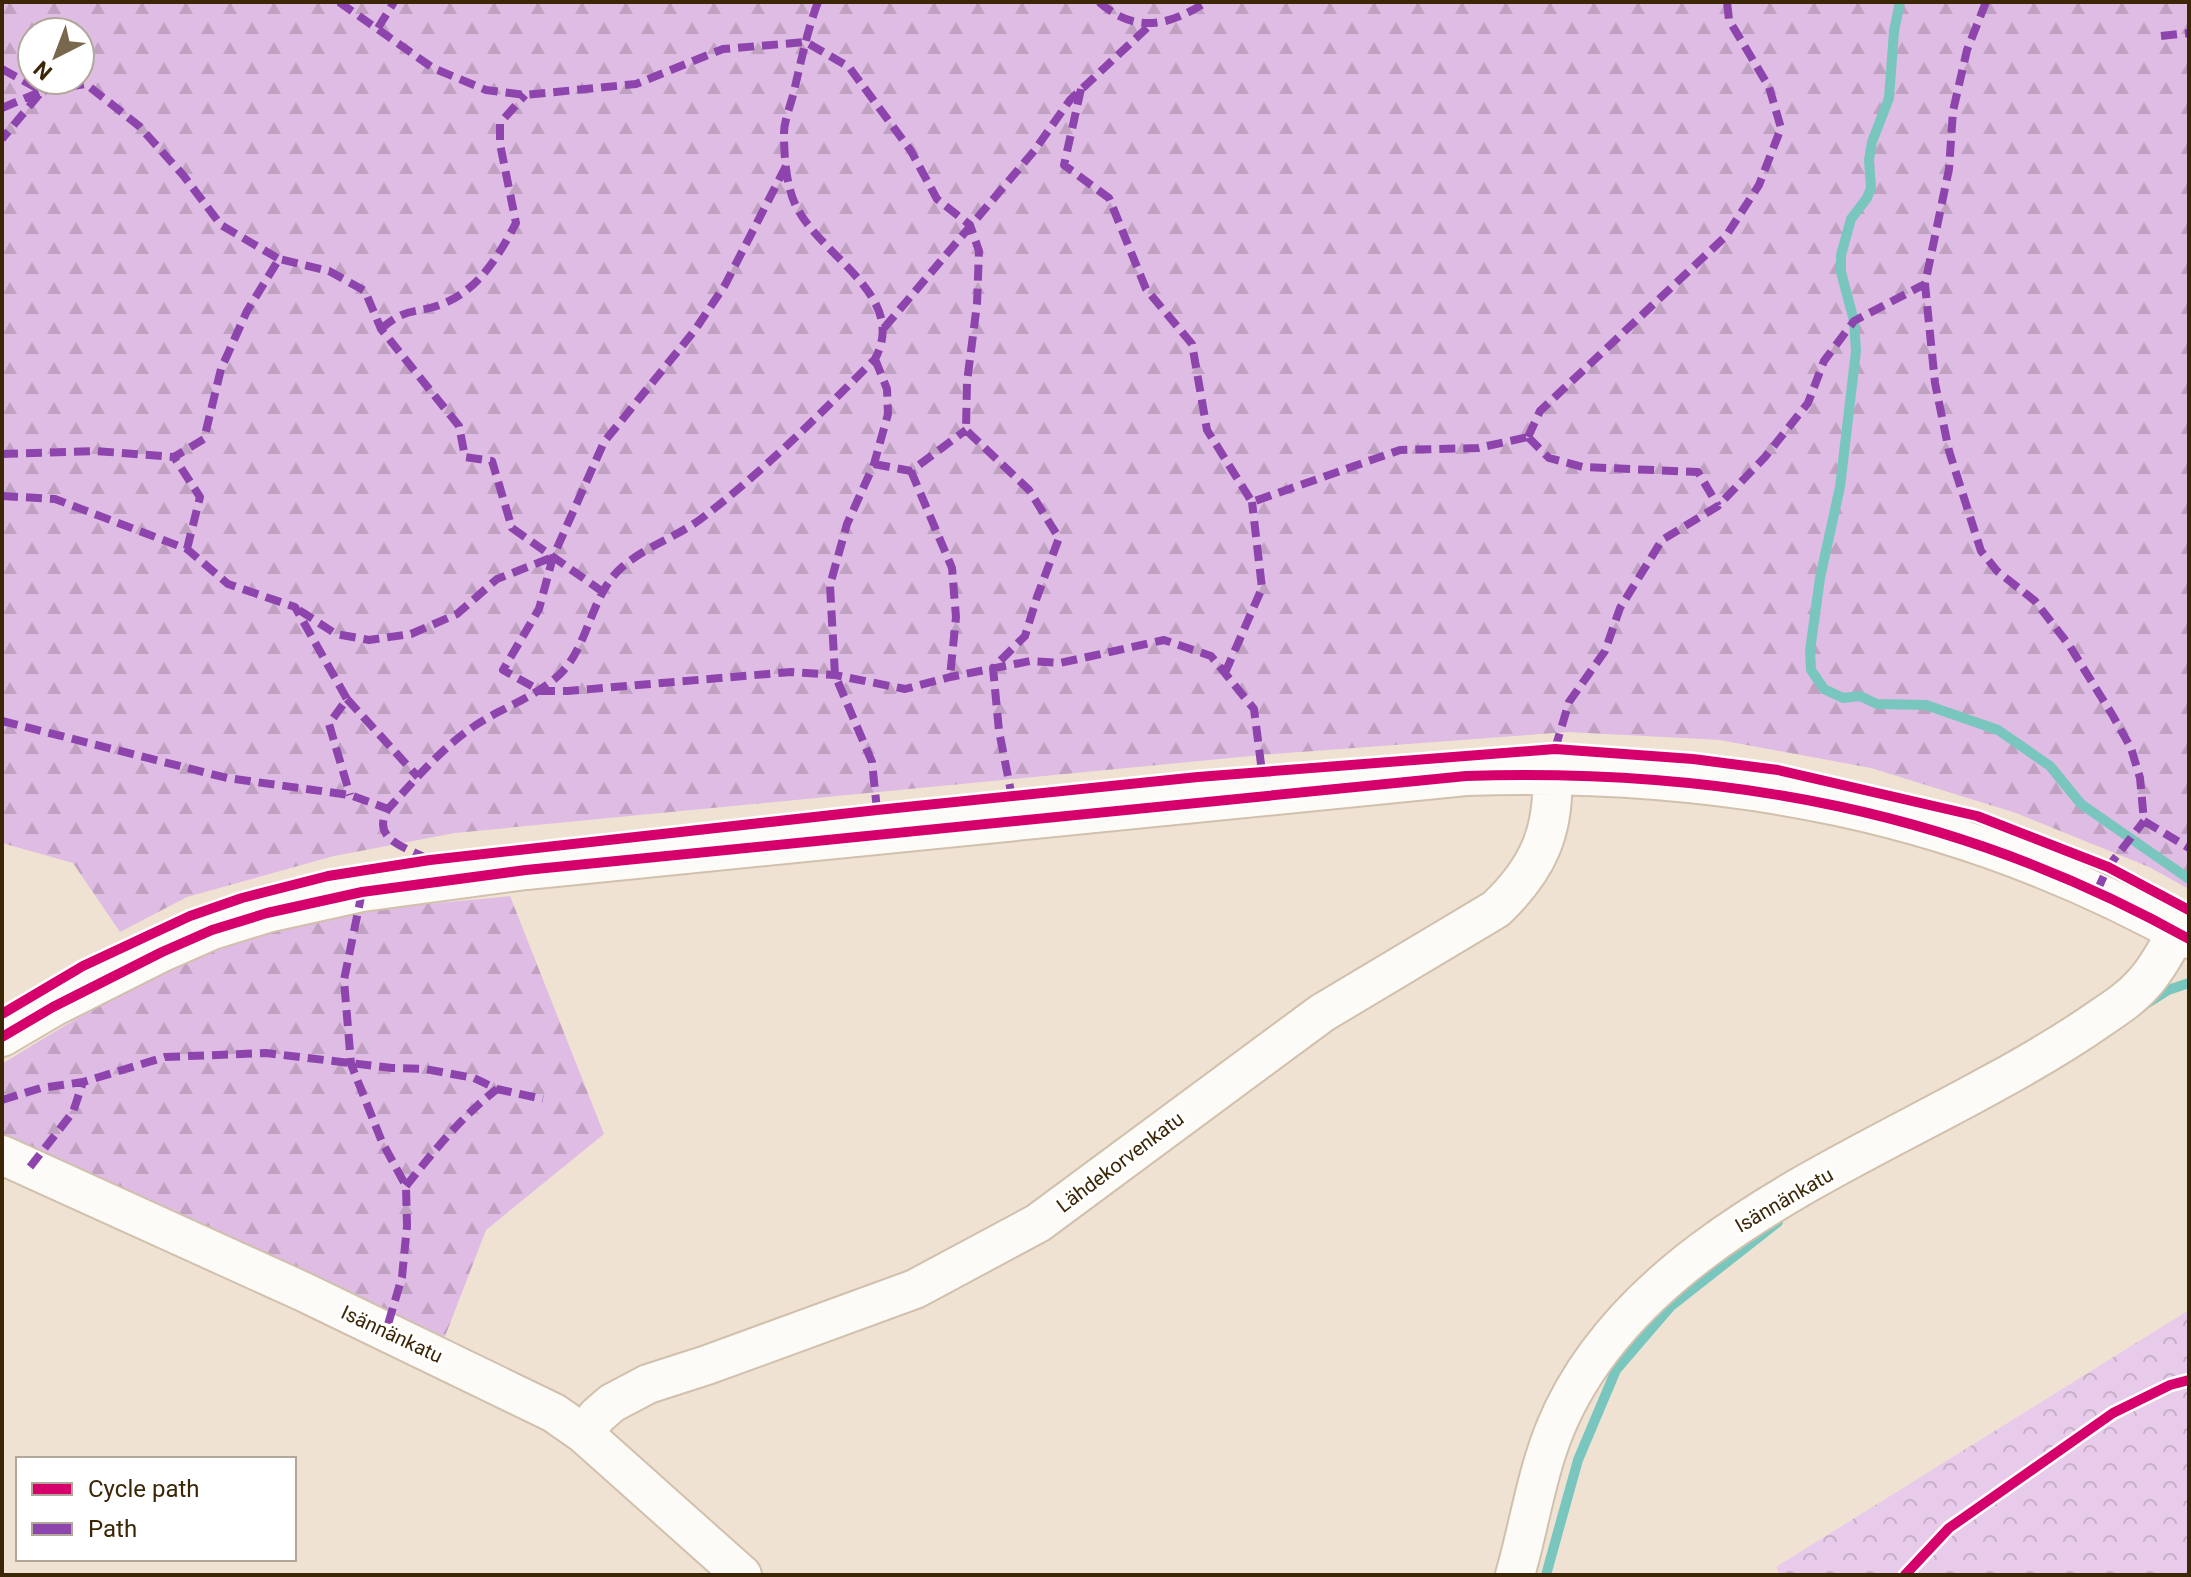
<svg xmlns="http://www.w3.org/2000/svg" width="2191" height="1577" viewBox="0 0 2191 1577" font-family="Roboto,sans-serif">
<style>
.forest{fill:url(#forest-firs);fill-rule:evenodd}
.park{fill:url(#park-crowns)}
.lines{fill:none;stroke-linecap:round;stroke-linejoin:round}
.stream{stroke:#79c6bf;stroke-width:10}
.minor-casing{stroke:#d1c0ac;stroke-width:42}
.minor{stroke:#fdfbf8;stroke-width:38}
.quiet{stroke:#8e44ad;stroke-width:8;stroke-dasharray:16 8;stroke-linecap:butt}
.cycleway-casing{stroke:#fff;stroke-width:15}
.cycleway{stroke:#d6006c;stroke-width:10}
.labels{text-anchor:middle;dominant-baseline:central;stroke-width:6;stroke-linejoin:round;paint-order:stroke}
.street-label{font-size:20px;fill:#3b2606;stroke:#fff}
</style>
<defs>
<pattern id="forest-firs" width="22" height="20" patternUnits="userSpaceOnUse" patternTransform="scale(2)"><rect width="22" height="20" fill="#dfbce3"/><path d="M5 1l3.5 6h-7zM16 11l3.5 6h-7z" fill="#c0a1c1"/></pattern>
<pattern id="park-crowns" width="20" height="18" patternUnits="userSpaceOnUse" patternTransform="scale(2)"><rect width="20" height="18" fill="#e8cbea"/><path d="M2 6a3 3 0 1 1 6 0M12 15a3 3 0 1 1 6 0" fill="none" stroke="#c8aec7"/></pattern>
</defs>
<rect width="100%" height="100%" fill="#efe2d3"/>
<path class="forest" d="M2 2H2189V889L2149 867 2016 813 1871 768 1720 740 1568 732 1261 755 455 833 334 856 187 897 120 932 73 863 2 843ZM32 32H80V80H32Z
M510 896 604 1134 486 1230 444 1339 2 1137V1064C47 1036 92 1009 138 983 166 967 196 950 226 940 317 910 416 906 510 896Z"/>
<path class="park" d="M2189 1310V1575H1780L1776 1567Z"/>
<g class="lines">
<path class="stream" d="M1900 2 1894 31 1889 98 1872 142 1869 160 1871 188 1867 198 1851 219 1841 255V272L1854 321 1856 351 1840 487 1820 578 1810 651 1811 670 1824 689 1843 698 1860 696 1877 704 1926 705 1998 730 2050 766 2081 804 2189 879
M2146 1004 2168 990 2189 983
M1546 1575 1578 1460 1616 1370 1671 1306 1778 1222"/>
<g class="minor-casing">
<path id="minor" d="M2 1037 53 1007 162 952 212 930 267 913 362 892 526 870 1466 776C1725 768 1961 811 2189 939
M2 1155 306 1293 554 1413 584 1434 742 1575
M584 1434 597 1416 612 1403 648 1384 707 1365 915 1289 1038 1223 1322 1013 1496 909C1538 869 1555 831 1552 773
M1515 1575C1529 1527 1536 1476 1555 1429 1626 1255 1834 1171 1988 1086 2027 1065 2065 1043 2102 1017 2117 1007 2132 997 2144 983 2158 968 2167 949 2177 932"/>
</g>
<use href="#minor" class="minor"/>
<path class="quiet" d="M339 2 433 68 486 90 525 95 636 84 723 49 806 42 849 67 911 151 937 199 970 225 979 251 977 304 967 382 966 430 1029 490 1059 538 1037 597 1025 636 993 668 999 731 1012 797
M1099 2C1135 34 1169 26 1206 2
M1986 2 1967 50 1953 111 1949 169 1925 284 1935 383 1949 451 1981 551 1997 571 2035 601 2069 645 2113 716 2131 748 2140 778 2144 821 2189 848
M378 28 394 2
M2161 36 2189 33
M2 69 42 91 86 84 139 126 183 175 221 225 279 259
M1081 89 1064 165 1109 198 1146 289 1192 344 1207 430 1252 502 1400 450 1478 448 1528 437
M2 108 42 91 2 139
M786 166 725 285 695 330 604 442 553 557 539 609 503 670 541 691H568L791 672 835 675 905 689 950 677 1030 661 1060 663 1164 640 1211 656 1254 709 1262 772
M884 328 1034 151 1070 100 1150 25
M381 329C408 305 417 315 445 303 480 288 499 255 516 223L500 144V123L525 95
M875 359 887 389 888 414 874 464 847 524 830 585 835 675 872 762 877 810 880 814
M1528 437 1540 411 1726 236 1759 185 1781 128 1769 87 1729 20 1727 2
M1528 437 1549 458 1583 467 1698 472 1718 506
M2 454 96 451 174 457
M874 464 911 471 966 430
M911 471 952 568 956 617 950 677
M2 496 55 499 187 549 228 584 295 607 347 699 329 724 350 795
M187 549 200 497 174 457 204 439 221 369 247 311 279 259 329 271 365 291 381 329 459 426 465 457 492 461 512 528 603 592
M299 610 336 634 369 640 411 634 457 614 497 579 553 557
M1225 673 1262 588 1252 502
M347 699 418 777
M2 721 227 778 350 795 388 809
M1555 749 1569 702 1605 651 1620 608 1662 540 1718 506 1765 457 1808 403 1824 361 1854 321 1925 284
M428 859C405 847 370 839 388 809 415 780 442 747 476 725 503 707 534 698 559 675 588 648 590 598 619 570 644 546 679 537 706 515 767 468 821 413 875 359 909 296 820 256 796 206 786 186 784 156 784 133 784 120 791 105 794 91 801 62 807 31 818 2
M2097 891 2108 867 2144 821
M362 892 344 980 351 1064 382 1142 406 1186 407 1226 402 1277 386 1331
M2 1100 41 1088 83 1082 165 1057 266 1053 392 1068 425 1069 474 1078 497 1089 543 1099
M30 1167 73 1112 83 1082
M406 1186C434 1151 461 1117 497 1089"/>
<g class="cycleway-casing">
<path id="cycleway" d="M2 1014 83 966 190 916 242 898 328 876 430 860 877 810 1198 777 1555 749 1693 759 1778 770 1977 816 2108 867 2189 910
M2 1037 53 1007 162 952 212 930 267 913 362 892 526 870 1466 776C1725 768 1961 811 2189 939
M1905 1575 1949 1528 2113 1413 2170 1385 2189 1380"/>
</g>
<use href="#cycleway" class="cycleway"/>
</g>
<g class="labels">
<g class="street-label">
<text transform="translate(1120 1162) rotate(-37)">Lähdekorvenkatu</text>
<text transform="translate(1784 1200) rotate(-30)">Isännänkatu</text>
<text transform="translate(392 1334) rotate(25)">Isännänkatu</text>
</g>
</g>
<rect width="2191" height="1577" fill="none" stroke="#3b2606" stroke-width="8"/>
<rect x="16" y="1457" width="280" height="104" fill="#ffffff" stroke="#b1a89b" stroke-width="2"/>
<rect x="32" y="1483" width="40" height="12" fill="#d6006c" stroke="#b1a89b" stroke-width="2"/>
<text x="88" y="1497" font-size="24" fill="#3b2606">Cycle path</text>
<rect x="32" y="1523" width="40" height="12" fill="#8e44ad" stroke="#b1a89b" stroke-width="2"/>
<text x="88" y="1537" font-size="24" fill="#3b2606">Path</text>
<g transform="translate(56 56) rotate(222)"><circle r="38" fill="#ffffff" stroke="#b1a89b" stroke-width="2"/>
<path d="M0-6L14 30L0 20L-14 30Z" fill="#7a684e"/>
<text y="-12" font-size="22" font-weight="bold" text-anchor="middle" fill="#3b2606">N</text>
</g>
</svg>
